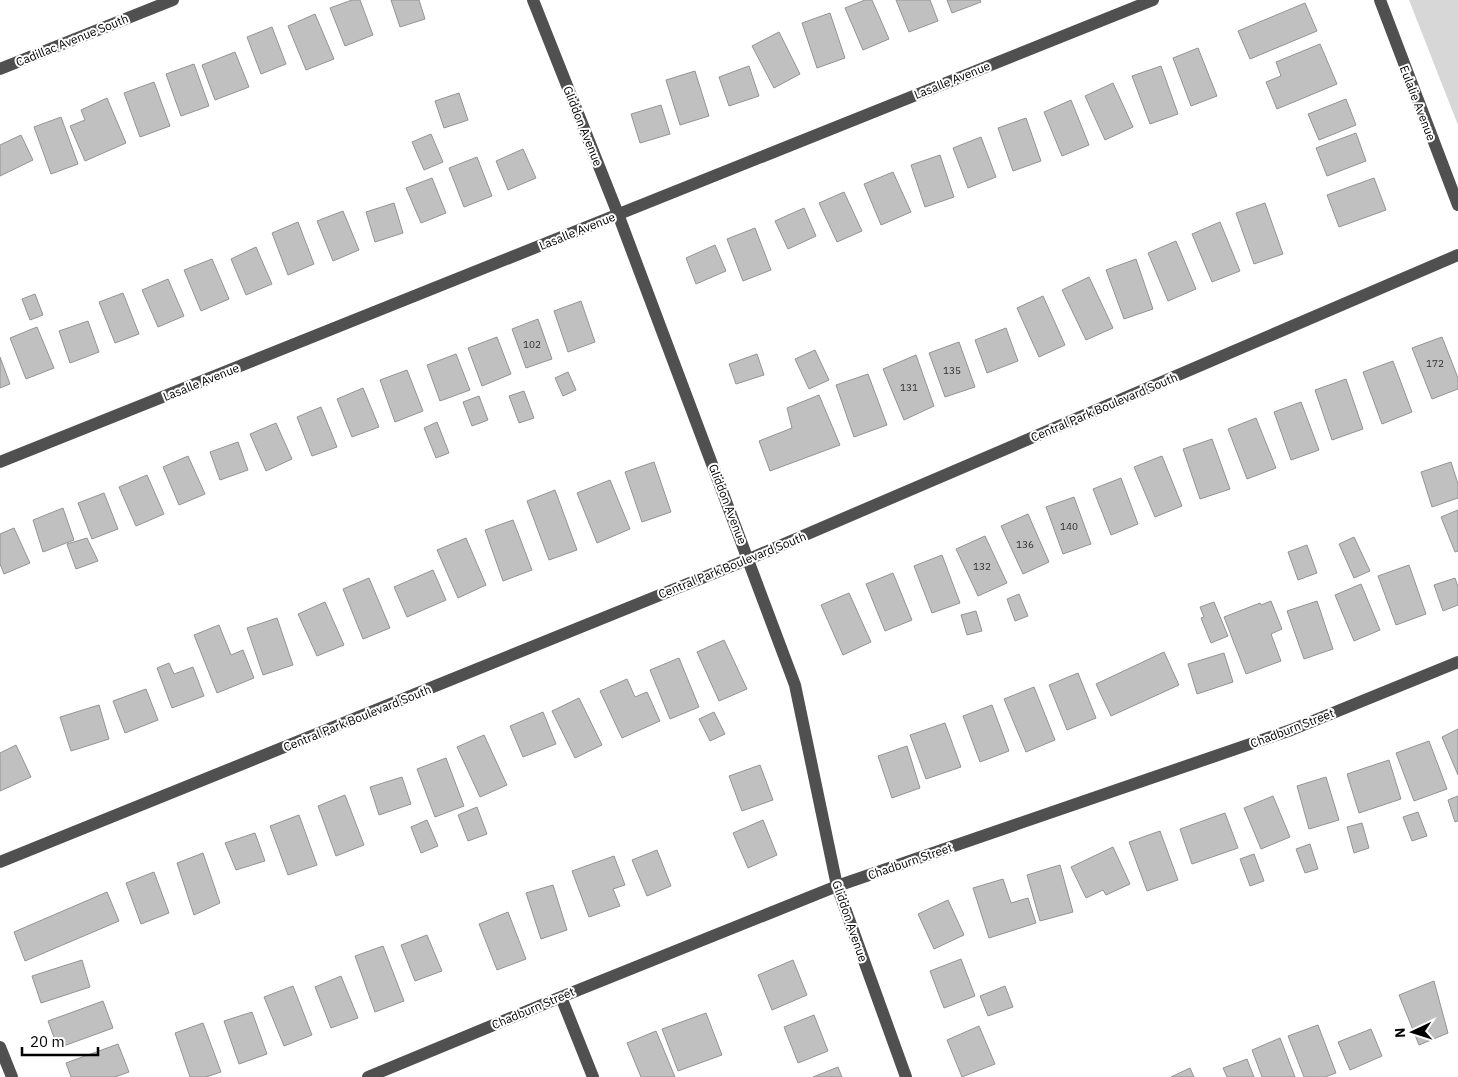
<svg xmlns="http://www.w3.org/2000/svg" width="1458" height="1077" viewBox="0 0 1458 1077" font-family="'IBM Plex Sans',sans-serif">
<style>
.green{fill:#d7d7d7}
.building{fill:#c0c0c0;stroke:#949494}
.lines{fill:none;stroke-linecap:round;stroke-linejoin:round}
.minor{stroke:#505050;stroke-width:12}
.labels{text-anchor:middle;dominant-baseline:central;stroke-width:4;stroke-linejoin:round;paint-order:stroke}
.number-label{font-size:10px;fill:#303030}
.street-label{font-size:12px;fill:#000;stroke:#fff}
</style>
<rect width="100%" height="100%" fill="#fff"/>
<path class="green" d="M1409 0H1458V125Z"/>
<path class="building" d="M352 0H360L373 35 345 46 330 8Z
M391 0H419L425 19 400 27Z
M865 0H872L889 39 863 50 845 8Z
M896 0H930L938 21 909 32Z
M947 0H980L981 2 952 13Z
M1305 3 1317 31 1250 59 1238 31Z
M830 13 845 58 817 68 802 23Z
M315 14 334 59 306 70 288 26Z
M272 27 286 64 261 74 247 37Z
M779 32 800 74 774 88 752 46Z
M1320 44 1337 84 1277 109 1266 82 1281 76 1276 62Z
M1198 48 1217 96 1191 106 1173 58Z
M235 52 249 87 215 100 202 65Z
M194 64 209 106 181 116 166 74Z
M749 66 759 96 729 106 719 77Z
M1161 66 1178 114 1150 124 1132 76Z
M695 71 709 116 680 125 666 80Z
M154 82 170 126 140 137 124 93Z
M1113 83 1133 127 1105 140 1085 96Z
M459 93 468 120 444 128 435 101Z
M107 98 126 143 85 161 70 126 85 120 81 110Z
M1346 99 1356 125 1319 140 1308 114Z
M1071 100 1089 145 1062 156 1044 112Z
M661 105 670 134 640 143 631 114Z
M61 117 78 164 51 174 34 127Z
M1026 118 1041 161 1013 171 998 128Z
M1356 133 1366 161 1327 176 1316 148Z
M431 134 443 162 424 170 412 142Z
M21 135 33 160 0 176V145Z
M981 137 996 177 968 188 953 148Z
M523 149 536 178 508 190 496 161Z
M940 155 954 197 925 207 911 165Z
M477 157 492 196 464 207 449 168Z
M893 172 911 212 881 225 864 184Z
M432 178 446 213 421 223 406 188Z
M1374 178 1386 210 1339 227 1327 195Z
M844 192 862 231 837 242 819 203Z
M394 203 403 233 375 242 366 212Z
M1265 203 1283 254 1254 264 1236 213Z
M804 208 816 236 788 249 775 221Z
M343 211 359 250 333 261 317 221Z
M298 222 314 264 288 275 272 233Z
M1220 222 1240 271 1212 282 1192 234Z
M755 228 771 270 743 281 727 239Z
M1176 241 1196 289 1168 301 1148 253Z
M715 245 726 271 696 284 686 258Z
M256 247 272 284 246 295 231 259Z
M212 259 229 299 201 311 184 270Z
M1136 259 1153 309 1124 319 1106 270Z
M1089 277 1113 328 1086 340 1062 290Z
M168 279 184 316 158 327 142 290Z
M123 293 139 334 115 343 99 302Z
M35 294 43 315 30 320 22 299Z
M1043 296 1065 345 1039 357 1017 308Z
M581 301 595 342 568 352 554 311Z
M538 319 552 359 526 368 512 329Z
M88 321 99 352 70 363 59 331Z
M37 327 54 368 26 379 10 338Z
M1006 328 1018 361 987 373 975 340Z
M497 337 511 374 482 386 468 348Z
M1442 337 1458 378V389L1432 399 1412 348Z
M959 342 975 387 945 397 929 353Z
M815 350 829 380 809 389 795 359Z
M456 354 470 390 440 401 427 365Z
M757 354 764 375 736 384 729 364Z
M916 355 934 406 904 420 883 369Z
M0 357 10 384 0 388Z
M1393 361 1412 412 1382 424 1363 372Z
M407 370 423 411 395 422 380 380Z
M568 372 576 390 563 396 555 378Z
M868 374 887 425 854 437 836 385Z
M1346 379 1363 429 1332 440 1315 390Z
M363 388 379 427 352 437 337 399Z
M524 391 534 418 519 423 509 396Z
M819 395 840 445 770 471 759 441 792 428 787 408Z
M479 396 488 420 472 426 463 402Z
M1301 402 1319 450 1291 460 1274 412Z
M321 407 337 447 312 456 297 417Z
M1256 418 1276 468 1247 479 1228 429Z
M437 422 449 453 436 458 424 428Z
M276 423 292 459 266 471 250 434Z
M1212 439 1230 489 1200 499 1183 449Z
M238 442 248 470 220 480 210 452Z
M188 456 205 494 179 505 163 467Z
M1162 456 1182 506 1155 517 1134 467Z
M654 462 671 512 642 522 625 472Z
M1451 462 1458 484V498L1432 507 1421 472Z
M147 475 164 514 136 526 119 487Z
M1121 478 1138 524 1111 535 1093 489Z
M610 480 630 529 597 543 577 493Z
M555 490 577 550 549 560 527 501Z
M104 493 118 529 92 539 78 503Z
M1074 497 1091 544 1063 554 1046 507Z
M63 508 74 540 43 552 33 520Z
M1458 510V551L1455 552 1441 517Z
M1028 514 1049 562 1023 574 1001 526Z
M513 520 532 570 503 581 485 530Z
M14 528 30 563 4 574 0 564V534Z
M985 536 1007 583 978 596 956 549Z
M1354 537 1370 571 1354 578 1339 544Z
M87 538 98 561 76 569 67 544Z
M466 538 486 585 458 598 437 550Z
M1307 545 1317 573 1298 580 1288 552Z
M942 555 960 603 932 613 914 566Z
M1409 565 1426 614 1396 625 1378 576Z
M433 570 446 600 407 617 394 587Z
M893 573 912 620 885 631 866 584Z
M369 578 390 628 363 639 343 589Z
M1455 578 1458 587V605L1443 611 1434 585Z
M1361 584 1380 630 1354 641 1335 595Z
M849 593 871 642 843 655 821 605Z
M1019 594 1028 616 1015 621 1007 599Z
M1271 601 1282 629 1271 634 1281 661 1246 674 1224 617 1260 603 1261 605Z
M1317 601 1333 649 1304 659 1287 611Z
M325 602 344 645 317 656 298 614Z
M1214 602 1228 636 1211 643 1201 618 1204 617 1200 607Z
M976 611 982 631 967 635 961 615Z
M277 618 293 665 263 675 247 628Z
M219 625 231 655 243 650 254 678 217 693 194 635Z
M724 640 747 689 719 701 697 652Z
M1164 652 1179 685 1111 716 1096 684Z
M1224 653 1233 682 1197 694 1188 664Z
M679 658 699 707 670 719 650 670Z
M169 663 174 674 193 667 204 696 172 708 157 668Z
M1078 673 1096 718 1067 730 1049 685Z
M627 679 635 697 647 692 660 721 622 738 600 691Z
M1034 687 1055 740 1026 752 1004 699Z
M146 689 158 720 125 733 113 701Z
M579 698 602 745 575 758 552 711Z
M99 705 109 739 71 751 60 717Z
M992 705 1009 751 980 762 963 716Z
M543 712 556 744 523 757 510 726Z
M714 712 725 734 710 741 699 719Z
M945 723 961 767 926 779 910 735Z
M1458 729V775L1442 737Z
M484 735 507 785 480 797 457 747Z
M1429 741 1447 789 1414 801 1396 753Z
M16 745 31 777 0 791V753Z
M907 746 920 788 892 798 878 756Z
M446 758 464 806 435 817 417 769Z
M1389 760 1401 799 1359 813 1347 774Z
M760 765 773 800 742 811 729 776Z
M402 777 411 804 379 815 370 787Z
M1326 777 1339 820 1309 829 1297 786Z
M345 795 364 845 336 856 318 806Z
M1273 796 1290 837 1261 849 1244 808Z
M1458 796V821L1455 822 1448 800Z
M477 807 487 834 468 841 458 815Z
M1418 812 1427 836 1412 841 1403 817Z
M1225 813 1238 848 1192 864 1180 829Z
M299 815 317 865 288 875 270 826Z
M427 820 438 846 421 853 411 827Z
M763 820 777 855 748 868 733 833Z
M1362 823 1369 848 1354 853 1347 827Z
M1160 831 1178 880 1147 891 1129 842Z
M255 833 265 861 236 870 225 843Z
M1310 844 1318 869 1305 873 1296 849Z
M1113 847 1130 884 1106 895 1103 890 1086 898 1071 867Z
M657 850 671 886 647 896 632 860Z
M203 853 220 903 194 915 177 863Z
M1254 854 1264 881 1250 886 1240 859Z
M614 856 625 885 613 889 620 906 589 917 572 871Z
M1060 865 1073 912 1040 921 1027 875Z
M154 872 169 913 141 924 126 883Z
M1003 879 1011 903 1028 898 1036 923 989 938 973 888Z
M553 885 567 930 541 939 526 893Z
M107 892 119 921 25 961 14 932Z
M948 900 964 935 934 949 918 914Z
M508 912 526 959 497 970 479 924Z
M427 935 442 971 415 981 401 945Z
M383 946 404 1001 375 1012 355 956Z
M961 959 975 996 944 1008 930 971Z
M82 960 90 987 41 1003 32 976Z
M793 960 807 995 772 1010 758 975Z
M341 976 358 1018 331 1028 315 987Z
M1434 981 1448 1033 1419 1045 1399 995Z
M293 986 312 1035 284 1046 264 997Z
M1005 986 1013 1007 988 1016 980 996Z
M103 1001 113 1028 58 1048 48 1021Z
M252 1012 267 1054 239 1064 224 1021Z
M706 1013 722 1055 678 1071 662 1029Z
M814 1015 828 1051 798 1063 784 1027Z
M203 1023 221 1072 206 1077H190L175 1033Z
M1318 1025 1336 1073 1325 1077H1304L1288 1036Z
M979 1026 995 1064 962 1077 947 1040Z
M1371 1029 1382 1056 1350 1070 1338 1042Z
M656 1031 675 1077H641L627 1043Z
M1280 1038 1295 1077H1262L1252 1050Z
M118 1044 129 1072 115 1077H71L66 1063Z
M1247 1059 1254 1077H1227L1223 1068Z
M838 1067 842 1077H813Z
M1190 1068 1194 1077H1171Z"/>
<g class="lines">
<path class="minor" d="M533 0 618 214 795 685 837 886 906 1077
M1380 0 1458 205
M0 69 173 0
M0 462 1153 0
M0 862 749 559 1458 255
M561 997 593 1077
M0 1047 12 1077
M368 1077 561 997 837 886 1291 730 1458 662"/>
</g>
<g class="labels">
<g class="number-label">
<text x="532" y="344">102</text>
<text x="1435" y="363">172</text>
<text x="952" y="370">135</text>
<text x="909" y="387">131</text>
<text x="1069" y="526">140</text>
<text x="1025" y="544">136</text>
<text x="982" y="566">132</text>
</g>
<g class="street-label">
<text transform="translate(72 40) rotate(-22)">Cadillac Avenue South</text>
<text transform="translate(952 80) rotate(-22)">Lasalle Avenue</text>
<text transform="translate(1418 103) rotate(69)">Eulalie Avenue</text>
<text transform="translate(583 126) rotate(68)">Gliddon Avenue</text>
<text transform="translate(577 231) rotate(-22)">Lasalle Avenue</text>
<text transform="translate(201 382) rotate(-22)">Lasalle Avenue</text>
<text transform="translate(1104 407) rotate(-23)">Central Park Boulevard South</text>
<text transform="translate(728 504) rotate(69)">Gliddon Avenue</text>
<text transform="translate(732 565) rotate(-22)">Central Park Boulevard South</text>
<text transform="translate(357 718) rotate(-22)">Central Park Boulevard South</text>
<text transform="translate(1292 728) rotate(-21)">Chadburn Street</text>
<text transform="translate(910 861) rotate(-19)">Chadburn Street</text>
<text transform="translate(850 921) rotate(71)">Gliddon Avenue</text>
<text transform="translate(533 1008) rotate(-23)">Chadburn Street</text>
</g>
</g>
<g transform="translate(1413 1032) rotate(266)" stroke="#ffffff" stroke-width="4" paint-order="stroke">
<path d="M0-4L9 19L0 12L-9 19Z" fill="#000000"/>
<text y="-8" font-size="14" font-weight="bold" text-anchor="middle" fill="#000000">N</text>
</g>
<path d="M22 1047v8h76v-8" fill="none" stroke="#000000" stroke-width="2.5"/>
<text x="30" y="1047" font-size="15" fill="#000000" stroke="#ffffff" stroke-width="4" paint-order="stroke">20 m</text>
</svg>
